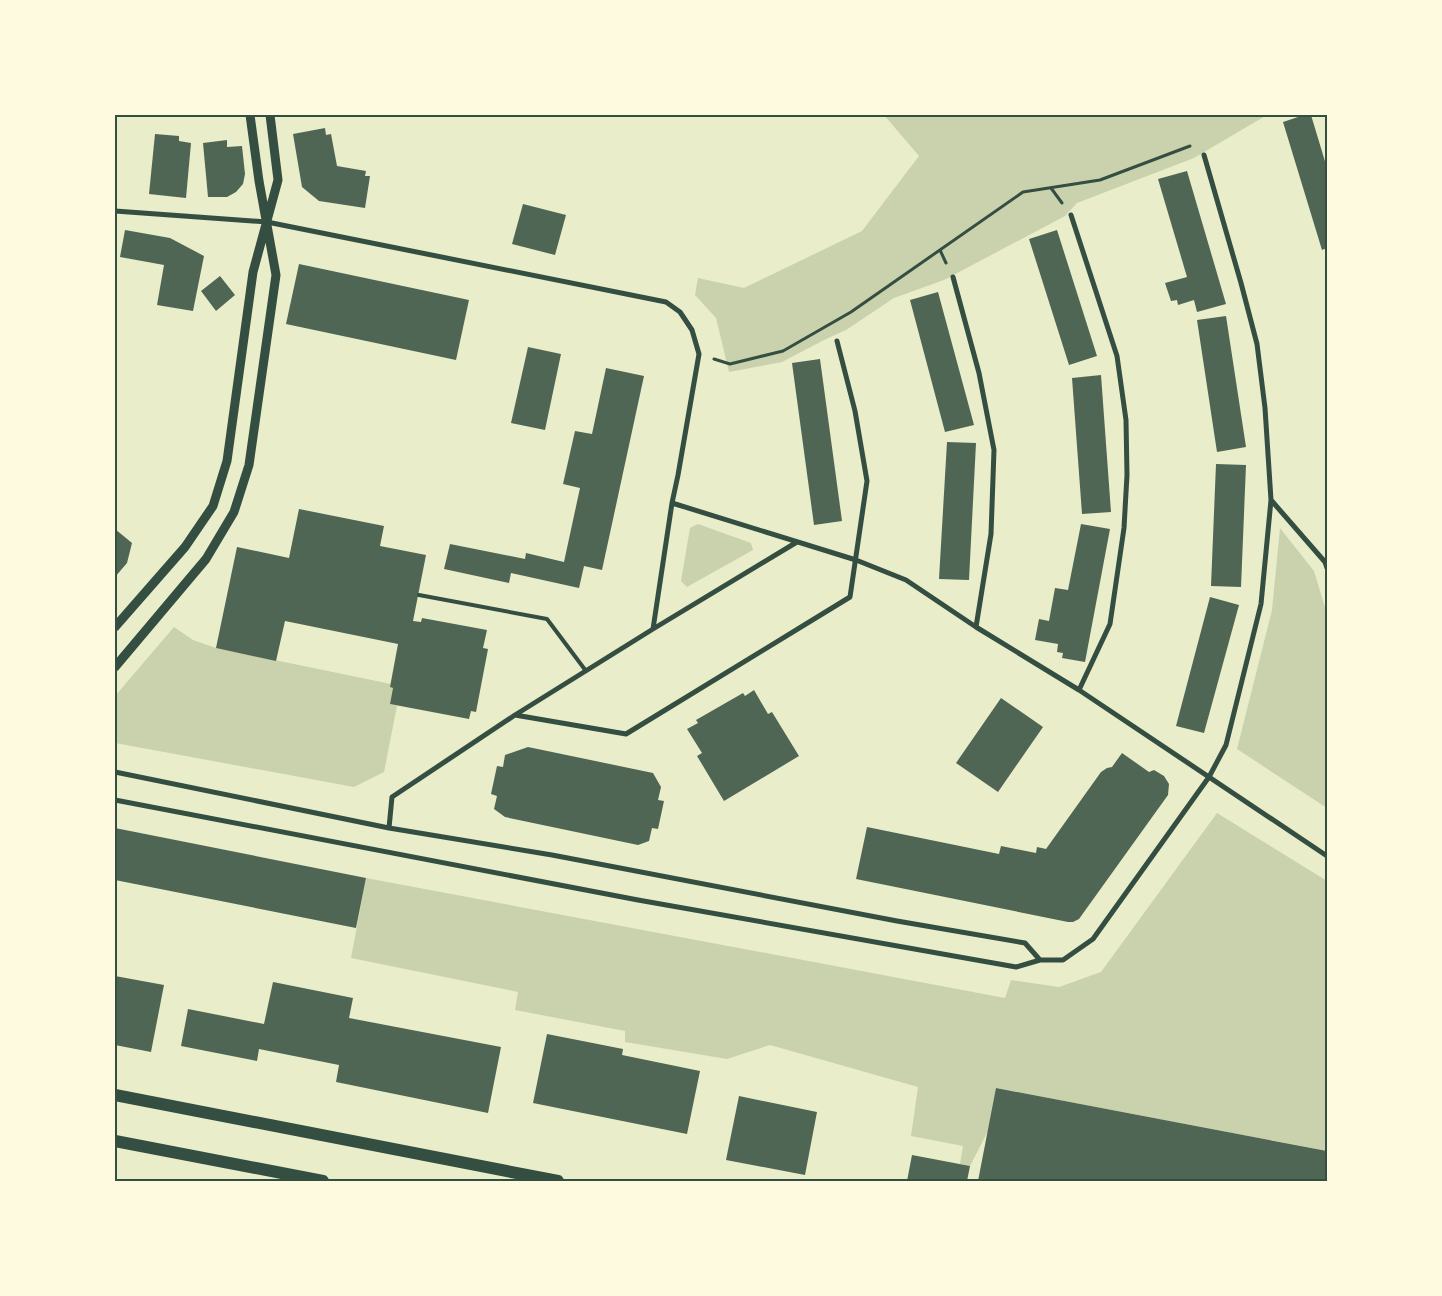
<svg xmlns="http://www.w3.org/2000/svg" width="1442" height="1296" viewBox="0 0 1442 1296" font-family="'Open Sans',sans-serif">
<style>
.green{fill:#cad2ad}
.building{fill:#4f6655}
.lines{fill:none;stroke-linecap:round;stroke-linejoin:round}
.path{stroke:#344e41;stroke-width:3}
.service{stroke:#344e41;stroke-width:4}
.minor{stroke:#344e41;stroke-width:5}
.tertiary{stroke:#344e41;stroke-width:9}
.primary{stroke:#344e41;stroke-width:12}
.neatline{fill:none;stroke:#344e41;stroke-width:2}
</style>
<rect width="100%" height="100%" fill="#e9edc9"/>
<path class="green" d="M884 115H1267L1194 158 1077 203 1065 216 944 280 894 298 846 330 826 339 782 362 729 372 716 318 695 295 698 278 744 288 862 231 919 156Z
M698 524 751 543 753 550 687 587 681 581 690 528Z
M1280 528 1314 571 1327 614V808L1237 749 1272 610Z
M174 627 193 640 216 648 391 684 390 687 393 688 390 704 397 706 384 772 354 787 115 743V696Z
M1217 813 1327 881V1151L997 1088 989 1129 970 1166 960 1164 963 1146 911 1136 918 1087 770 1045 727 1059 625 1042V1031L515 1010 518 992 351 958 366 878 1005 998 1011 980 1059 987 1101 972Z"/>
<path class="building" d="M1304 115H1311L1327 168V248L1322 250 1283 122Z
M325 128 326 135 331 134 337 166 366 171 365 176H370L365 208 319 201 302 187 293 134Z
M155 134 179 136V141L191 143 186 198 149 194Z
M227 140V147L242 146 245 174 243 184 236 192 227 197H208L203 143Z
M1187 171 1226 304 1197 312 1194 300 1178 305 1177 300 1171 301 1165 283 1187 277 1158 179Z
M523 204 566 215 555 255 512 244Z
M125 230 170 238 204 256 193 311 157 305 164 265 120 257Z
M1057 230 1097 356 1069 365 1029 239Z
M299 264 469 300 456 360 286 324Z
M220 276 235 295 216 311 201 291Z
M938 292 974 425 945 432 910 300Z
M1226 316 1246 447 1217 452 1197 320Z
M528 347 561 354 545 430 511 423Z
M820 359 842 521 814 525 792 363Z
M606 368 644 376 602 570 584 566 579 588 511 573 509 583 444 569 450 544 525 559 526 553 564 562 580 488 563 484 575 431 592 434Z
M1101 375 1111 512 1082 514 1072 378Z
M947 442 976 443 969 580 939 579Z
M1216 464 1246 465 1241 587 1211 586Z
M299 509 384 526 380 546 426 555 413 621 421 622 422 618 487 630 483 648 488 649 476 712 471 711 469 719 390 704 393 688 390 687 398 644 285 621 276 661 216 648 237 547 289 558Z
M1081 524 1110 529 1085 662 1062 658 1063 653 1057 652 1058 644 1035 640 1039 619 1049 621 1055 588 1068 590Z
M115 529 132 543 127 563 115 577Z
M1210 597 1239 605 1204 733 1176 726Z
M754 690 768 714 772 712 799 756 724 801 697 756 702 753 687 729 698 723 696 720 743 693 745 696Z
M1001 698 1043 727 998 792 956 763Z
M528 747 653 773 661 787 658 800 664 801 658 829 652 828 649 841 638 845 505 817 494 809 497 796 491 794 497 766 503 767 505 755Z
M1122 753 1149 772 1154 770 1164 776 1169 784 1168 795 1079 919 1073 922H1068L856 879 867 827 999 854 1001 846 1036 853 1037 847 1046 849 1101 772 1107 768 1112 767Z
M115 828 366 878 356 928 115 880Z
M115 976 164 985 151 1052 115 1045Z
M273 982 353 998 349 1018 501 1047 488 1113 336 1082 339 1065 259 1049 257 1061 181 1046 188 1009 264 1024Z
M547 1034 623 1049 622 1055 700 1071 687 1134 533 1103Z
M996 1088 1327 1151V1181H978Z
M739 1096 817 1112 805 1175 726 1160Z
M912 1155 970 1166 967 1181H907Z"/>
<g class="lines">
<path class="path" d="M1051 188 1062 203
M940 250 946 263
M714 359 730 364 783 351 851 312 1023 192 1100 180 1190 146"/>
<path class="service" d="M419 595 547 619 586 671"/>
<path class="minor" d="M115 211 267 222 666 302 680 312 692 330 699 354 678 475 672 503 653 629
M1071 215 1117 356 1126 420 1127 475 1124 528 1110 624 1079 690
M953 277 979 373 994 450 991 534 976 627
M1271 500 1325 562 1327 568
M672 503 856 560 906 580 976 627 1079 690 1327 856
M515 715 626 734 850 597 867 481 855 411 837 341
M115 772 389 828 552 855 897 921 1025 943 1040 960
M115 800 638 900 1016 967 1040 960H1063L1093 939 1209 777 1226 745 1261 604 1271 500 1265 408 1257 344 1241 283 1204 155
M389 828 392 797 515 715 653 629 797 542"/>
<path class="tertiary" d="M115 627 185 547 213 506 227 461 253 272 278 180 270 115
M115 667 206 559 234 512 249 465 276 275 259 181 250 115"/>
<path class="primary" d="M115 1095 558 1181
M115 1141 323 1181"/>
</g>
<rect width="1442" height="1296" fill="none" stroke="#fefae0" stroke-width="232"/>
<rect x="116" y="116" width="1210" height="1064" class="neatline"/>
</svg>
